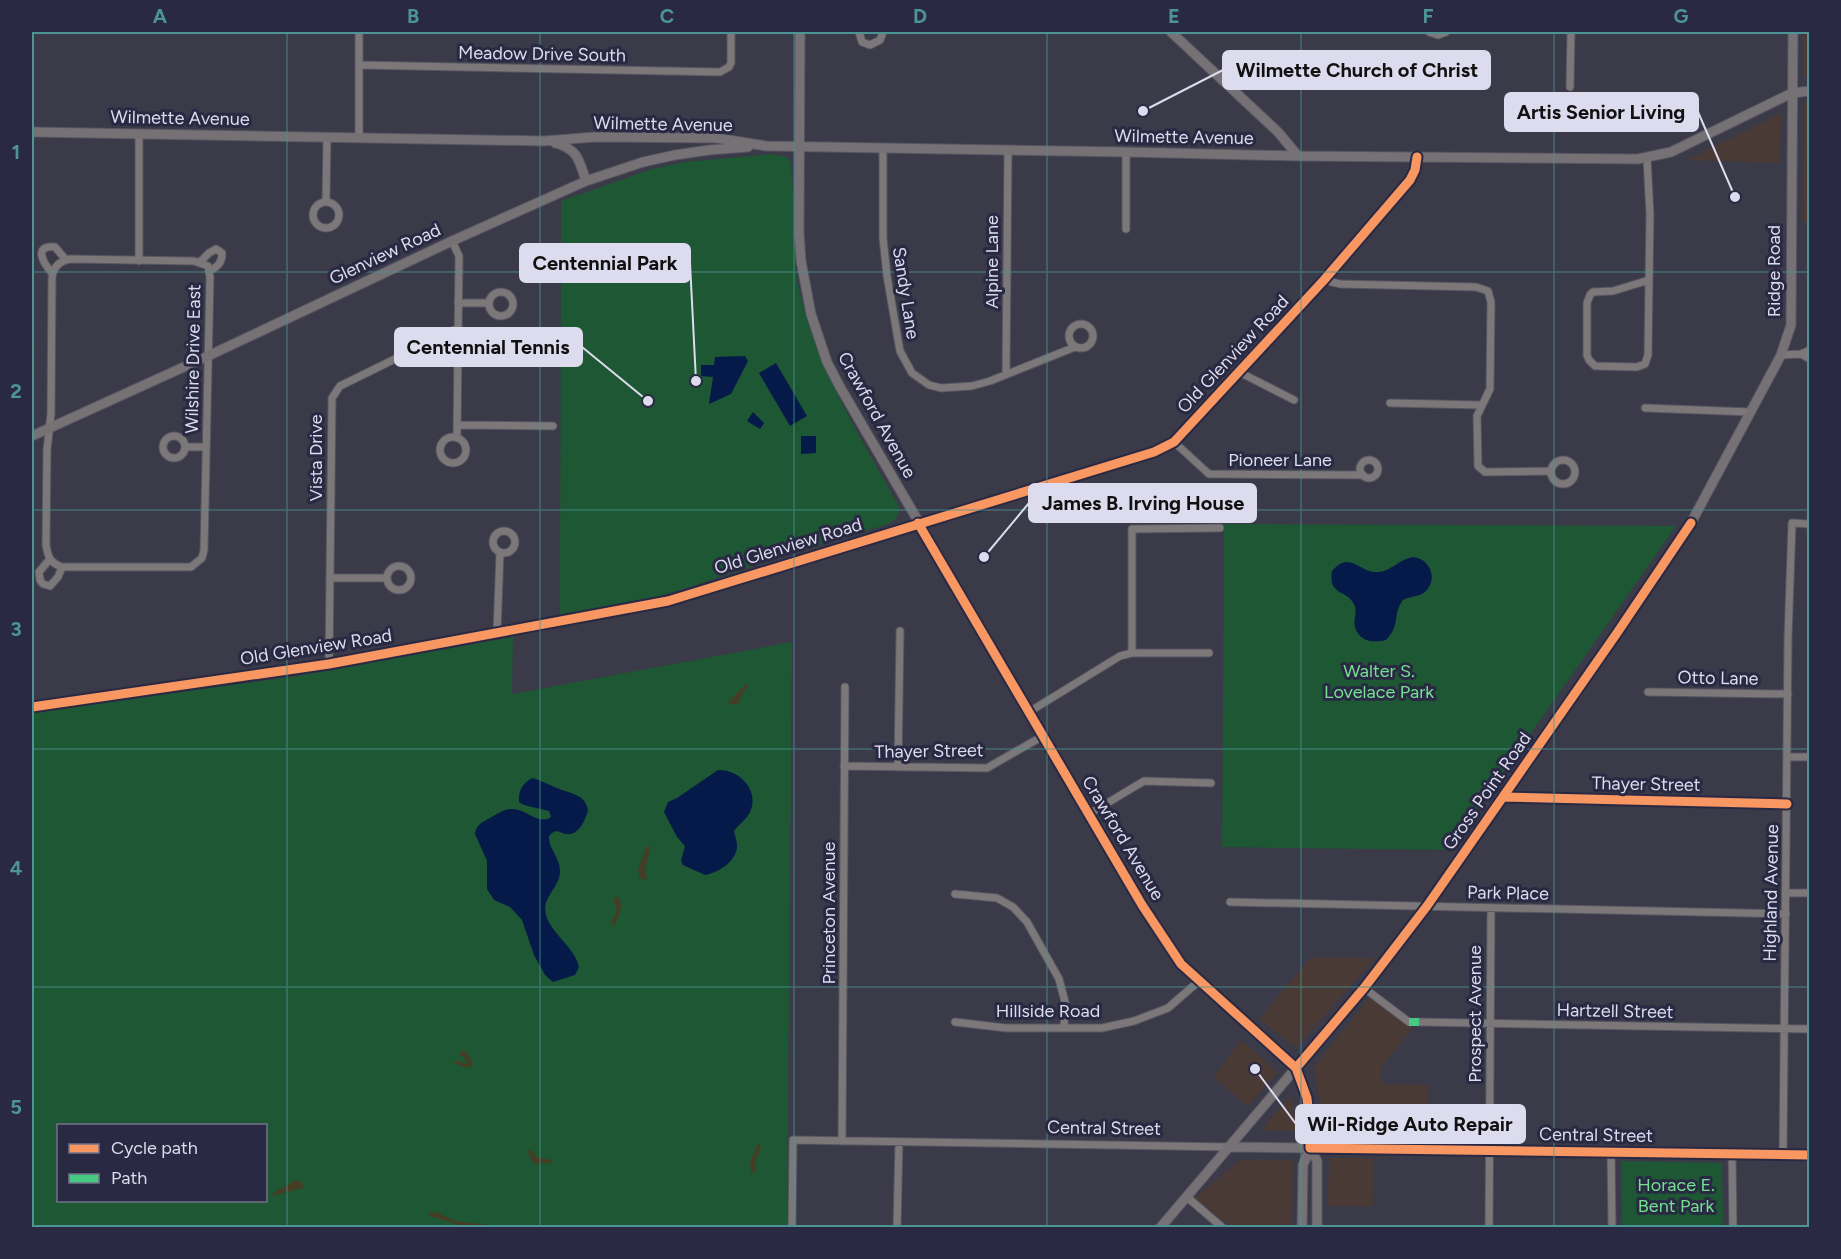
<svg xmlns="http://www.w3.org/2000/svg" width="1841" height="1259" viewBox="0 0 1841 1259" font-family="Figtree,sans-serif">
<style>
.commercial{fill:#4a3a36}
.green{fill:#1e5733;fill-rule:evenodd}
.sand{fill:#453e24}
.water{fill:#051a49}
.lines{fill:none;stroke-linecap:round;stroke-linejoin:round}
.street-casing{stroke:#565662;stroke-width:9}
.secondary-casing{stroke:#565662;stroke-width:11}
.street{stroke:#7c7778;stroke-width:7}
.secondary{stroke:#767175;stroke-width:9}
.quiet{stroke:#46c982;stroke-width:8;stroke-dasharray:15 8;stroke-linecap:butt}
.cycleway-casing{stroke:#2a2944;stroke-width:13}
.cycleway{stroke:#f99763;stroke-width:9}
.grid{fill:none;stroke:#4c9594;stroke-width:1.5;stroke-opacity:0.55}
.labels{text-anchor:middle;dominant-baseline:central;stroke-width:6;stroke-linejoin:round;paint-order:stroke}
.street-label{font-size:18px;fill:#dcdcee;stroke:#2a2944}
.park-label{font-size:18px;fill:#73e190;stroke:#2a2944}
.leader{fill:none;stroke:#dcdcee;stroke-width:2}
.callout-dot{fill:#dcdcee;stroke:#2a2944;stroke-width:2}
.callout{fill:#dcdcee;stroke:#dcdcee;stroke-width:2}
.callout-label{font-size:20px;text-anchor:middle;font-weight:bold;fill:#111}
.neatline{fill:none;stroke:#4c9594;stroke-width:2}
.grid-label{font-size:20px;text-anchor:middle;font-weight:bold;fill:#4c9594}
</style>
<rect width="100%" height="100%" fill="#3a3a49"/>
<path class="commercial" d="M1803 32H1809V77L1803 78Z
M1804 102H1809V222H1802Z
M1781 113 1780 163 1687 160Z
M1310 958H1375L1296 1048 1259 1019Z
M1371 995 1413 1028 1382 1066V1084L1428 1085 1427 1137 1325 1135 1314 1067Z
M1241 1040 1278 1072 1248 1106 1213 1077Z
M1292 1095 1296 1131H1265V1125Z
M1329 1158H1374L1373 1206H1328Z
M1240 1160H1293L1292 1227H1232L1194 1198Z"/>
<path class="green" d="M772 154 786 157 790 161C797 204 790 249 800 293 818 370 859 434 897 503L899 508 898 517 888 524 776 558 693 586 663 595 560 616 561 201 652 169 685 162Z
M1224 524 1676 526 1449 850 1222 847Z
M513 637 512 694 792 642 787 1227 32 1228V713L63 707 292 677ZM58 1126H266V1200H58Z
M1621 1161 1722 1163 1723 1227H1622Z"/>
<path class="sand" d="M746 684 749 685 742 694 739 703 730 705 729 701Z
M647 846H650C649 858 643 867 647 879L643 880 639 876 638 869Z
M617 896 622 906 614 927 611 923 617 910 613 899Z
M463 1050 467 1053 473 1064 472 1066 467 1068 454 1063 456 1060 466 1064 467 1062 463 1056H458Z
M758 1143 761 1147 755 1162 756 1172 751 1173 750 1163Z
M530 1149 537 1157 552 1160 550 1163 534 1164 528 1152Z
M296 1180 302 1182 303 1188 272 1196 273 1193Z
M430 1212 439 1213 455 1221 488 1225 487 1228 463 1226 429 1216Z"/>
<path class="water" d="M745 356 748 361 731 394 709 404 713 377 701 376V365H714L715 357Z
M776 363 807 416 790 426 759 373Z
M753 412 764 423 760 429 747 421Z
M801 436H816V453L801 454Z
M1413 557C1430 559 1438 578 1426 591 1420 597 1410 596 1403 600 1391 617 1402 623 1386 640 1374 643 1359 642 1355 627 1353 619 1358 611 1354 604 1346 589 1328 596 1332 571 1351 549 1359 574 1379 572 1391 571 1400 559 1413 557Z
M718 770C739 769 760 790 750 812 746 820 739 824 734 831 735 836 737 841 737 846 737 861 718 873 705 875L683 865 681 861 685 846 677 837 664 812 668 802 677 798Z
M533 778C542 781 549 785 557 788 569 794 585 793 588 810 586 819 579 836 566 834 558 832 556 828 549 836 548 849 560 857 560 871 560 888 541 897 546 915 552 935 574 946 579 967L575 975 553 982 545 975 534 955 522 920 510 907 494 900 487 889V861L475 834C476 825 482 822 490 818 496 815 504 809 512 809 525 808 539 826 551 817L549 811 524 805 519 802C518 791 523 782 533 778Z"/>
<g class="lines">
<g class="street-casing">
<path id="street" d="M859 32 862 42 870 45 880 40 883 32
M1429 32 1438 35 1446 32
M359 65 720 72 729 67 731 63V32
M1570 87 1571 32
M359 137V32
M883 148V238L887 276 900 351 912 373 929 385 941 388 972 386 990 381 1075 347
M1126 152V229
M1647 158 1650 215 1649 280
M326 202 327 137
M313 215a13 13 0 1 1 26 0a13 13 0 1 1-26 0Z
M452 241 459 256 457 438
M70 259 194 261 208 266 210 277 204 550 202 558 191 567H62C50 563 48 557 46 545L47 450 51 414 52 278C53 268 59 261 70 259Z
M139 261V134
M200 262 209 253 216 249 222 253C222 263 218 266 210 271
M52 273C44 264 32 245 55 247L66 260
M1324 280 1340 284 1476 287 1488 291 1491 302 1490 389 1477 416 1478 466 1485 472 1551 471
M1649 280 1648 355 1645 364 1637 367 1595 366 1589 360 1587 355V303L1590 295 1593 292 1613 291Z
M489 304a12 12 0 1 1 24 0a12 12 0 1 1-24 0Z
M458 303H488
M1069 336a12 12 0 1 1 24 0a12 12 0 1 1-24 0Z
M1801 354 1810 359
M1781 355 1801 354 1810 350
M1239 372 1294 400
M1006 374 1008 150
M1390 403 1481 405
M1645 408 1750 412
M457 425 553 426
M163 447a11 11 0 1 1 22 0a11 11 0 1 1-22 0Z
M440 450a13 13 0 1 1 26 0a13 13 0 1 1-26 0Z
M1174 442 1209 474 1363 475
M185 447H205
M1551 472a12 12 0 1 1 24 0a12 12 0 1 1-24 0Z
M1360 469a9 9 0 1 1 18 0a9 9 0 1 1-18 0Z
M493 542a11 11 0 1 1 22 0a11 11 0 1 1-22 0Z
M49 560 39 572 40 580 43 584 50 586 58 577 62 567
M387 578a12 12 0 1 1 24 0a12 12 0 1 1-24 0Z
M330 578H386
M497 633 500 552
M1132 653V529L1220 528
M329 664 332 398 340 386 458 328
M1648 692 1788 694
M1029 712 1120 656 1132 653H1209
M1787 757H1810
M844 766 987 768 1043 736
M898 767 900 631
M1504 797 1787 804
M1089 814 1144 781 1211 783
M1786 893H1810
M955 894 997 898 1013 907 1027 922 1059 979 1065 1002 1064 1027
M1230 902 1786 914
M1364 988 1409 1022
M955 1022 1006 1028H1102L1134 1021 1168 1008 1199 981
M1419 1022 1810 1029
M842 1141 845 687
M1611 1152 1612 1228
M1732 1153 1733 1228
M1783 1154 1788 638 1792 523 1810 524
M1187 1197 1223 1228
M792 1228 793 1140 1230 1147
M897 1228 899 1142
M1489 1228 1491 908"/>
</g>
<g class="secondary-casing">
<path id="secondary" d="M800 32 799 232 801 261 811 314 827 362 840 387 1142 905 1181 964 1296 1068 1307 1098 1310 1127V1148L1303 1165 1302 1228
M1171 32 1278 132 1298 156
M32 132 544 141 595 137 716 138 766 146 1126 152 1298 156 1638 159 1671 152 1792 93 1810 91
M555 143C578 149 579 160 586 181
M32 436 208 356 452 241 586 181 643 162 675 155 709 150 748 147
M32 707 329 664 668 601 1154 452 1174 442 1324 280 1410 180 1415 170 1417 157
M1230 1147 1810 1155
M1310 1148 1317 1161V1228
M1160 1228 1364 988 1427 906 1617 633 1691 523 1781 355 1791 325 1793 32"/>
</g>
<use href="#street" class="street"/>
<use href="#secondary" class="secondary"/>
<path class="quiet" d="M1409 1022H1419"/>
<g class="cycleway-casing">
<path id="cycleway" d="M918 523 1142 905 1181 964 1296 1068 1307 1098 1310 1127V1148L1810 1155
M32 707 329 664 668 601 1154 452 1174 442 1324 280 1410 180 1415 170 1417 157
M1504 797 1787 804
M1296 1068 1364 988 1427 906 1617 633 1691 523"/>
</g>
<use href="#cycleway" class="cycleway"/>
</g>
<path class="grid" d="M287 32V1228M540 32V1228M794 32V1228M1047 32V1228M1301 32V1228M1554 32V1228M32 272H1810M32 510H1810M32 749H1810M32 987H1810"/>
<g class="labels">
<g class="street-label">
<text transform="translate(542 54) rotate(1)">Meadow Drive South</text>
<text transform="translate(180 118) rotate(1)">Wilmette Avenue</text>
<text transform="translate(663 124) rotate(1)">Wilmette Avenue</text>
<text transform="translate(1184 137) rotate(1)">Wilmette Avenue</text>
<text transform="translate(385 254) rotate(-25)">Glenview Road</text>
<text transform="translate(992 262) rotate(-90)">Alpine Lane</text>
<text transform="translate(1774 271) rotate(-90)">Ridge Road</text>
<text transform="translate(906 293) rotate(81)">Sandy Lane</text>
<text transform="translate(1233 354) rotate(-47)">Old Glenview Road</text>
<text transform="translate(193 359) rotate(-89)">Wilshire Drive East</text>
<text transform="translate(877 415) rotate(61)">Crawford Avenue</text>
<text transform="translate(316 458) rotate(-90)">Vista Drive</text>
<text x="1280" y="460">Pioneer Lane</text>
<text transform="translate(788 546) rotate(-17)">Old Glenview Road</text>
<text transform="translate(316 647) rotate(-9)">Old Glenview Road</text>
<text transform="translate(1718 678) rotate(1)">Otto Lane</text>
<text transform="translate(929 751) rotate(-1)">Thayer Street</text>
<text transform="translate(1646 784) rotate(1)">Thayer Street</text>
<text transform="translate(1487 791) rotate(-55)">Gross Point Road</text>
<text transform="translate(1123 838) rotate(59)">Crawford Avenue</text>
<text transform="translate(1508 893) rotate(1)">Park Place</text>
<text transform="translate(1771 893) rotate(-89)">Highland Avenue</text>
<text transform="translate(829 913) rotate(-90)">Princeton Avenue</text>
<text x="1048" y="1011">Hillside Road</text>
<text transform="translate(1615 1011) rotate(1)">Hartzell Street</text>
<text transform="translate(1475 1014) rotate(-90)">Prospect Avenue</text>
<text transform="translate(1104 1128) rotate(1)">Central Street</text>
<text transform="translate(1596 1135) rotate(1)">Central Street</text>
</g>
<g class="park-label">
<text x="1379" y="671">Walter S.<tspan x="1379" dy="21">Lovelace Park</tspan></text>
<text x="1676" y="1185">Horace E.<tspan x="1676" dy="21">Bent Park</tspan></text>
</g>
</g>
<path class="leader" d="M1143 111L1223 70M1735 197L1698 112M696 381L690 263M648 401L582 347M984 557L1029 503M1255 1069L1296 1124"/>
<g class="callout-dot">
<circle cx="1143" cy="111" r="6"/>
<circle cx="1735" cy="197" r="6"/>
<circle cx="696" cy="381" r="6"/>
<circle cx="648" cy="401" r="6"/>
<circle cx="984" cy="557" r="6"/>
<circle cx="1255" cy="1069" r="6"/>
</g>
<g class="callout">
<rect x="1223" y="51" width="267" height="38" rx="6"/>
<rect x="1505" y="93" width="193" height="38" rx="6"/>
<rect x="520" y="244" width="170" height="38" rx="6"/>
<rect x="395" y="328" width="187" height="38" rx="6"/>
<rect x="1029" y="484" width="227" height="38" rx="6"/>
<rect x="1296" y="1105" width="229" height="38" rx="6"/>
</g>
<g class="callout-label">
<text x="1357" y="77">Wilmette Church of Christ</text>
<text x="1601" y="119">Artis Senior Living</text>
<text x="605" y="270">Centennial Park</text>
<text x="488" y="354">Centennial Tennis</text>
<text x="1143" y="510">James B. Irving House</text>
<text x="1410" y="1131">Wil-Ridge Auto Repair</text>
</g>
<rect width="1841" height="1259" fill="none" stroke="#2a2944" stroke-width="66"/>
<rect x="57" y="1124" width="210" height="78" fill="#2a2944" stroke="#717188" stroke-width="1.5"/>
<rect x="69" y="1144" width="30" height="9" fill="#f99763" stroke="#717188" stroke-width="1.5"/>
<text x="111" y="1154" font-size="18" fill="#dcdcee">Cycle path</text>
<rect x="69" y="1174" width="30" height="9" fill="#46c982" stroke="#717188" stroke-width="1.5"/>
<text x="111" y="1184" font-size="18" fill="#dcdcee">Path</text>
<rect x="33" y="33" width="1775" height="1193" class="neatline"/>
<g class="grid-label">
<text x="160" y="23">A</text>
<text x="413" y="23">B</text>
<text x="667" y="23">C</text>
<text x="920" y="23">D</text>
<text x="1174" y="23">E</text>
<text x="1428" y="23">F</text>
<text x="1681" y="23">G</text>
<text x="16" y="159">1</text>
<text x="16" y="398">2</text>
<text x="16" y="636">3</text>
<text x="16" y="875">4</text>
<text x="16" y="1114">5</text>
</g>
</svg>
